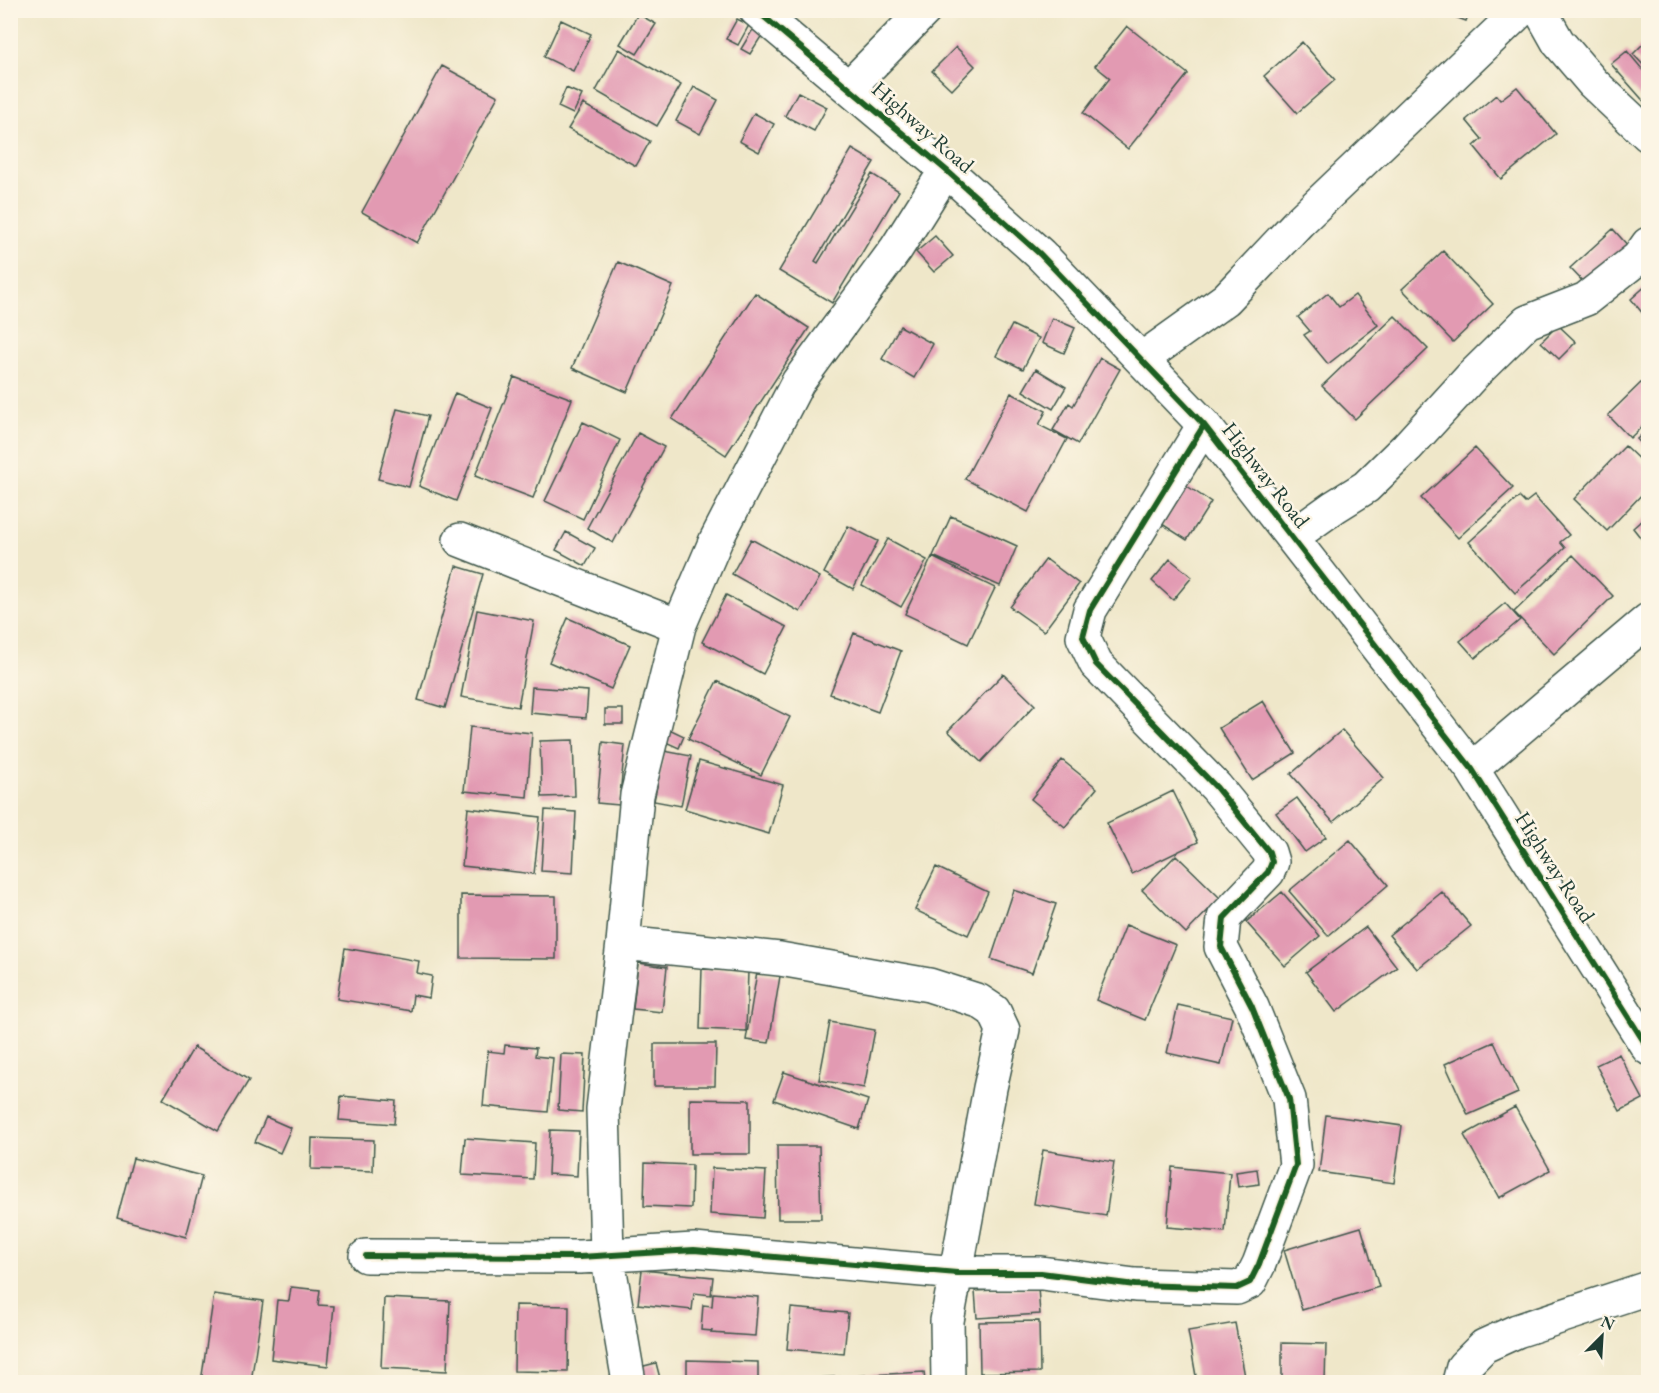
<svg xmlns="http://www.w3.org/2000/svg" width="1659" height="1393" viewBox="0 0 1659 1393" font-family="'EB Garamond',serif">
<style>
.building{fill:#e29ab2}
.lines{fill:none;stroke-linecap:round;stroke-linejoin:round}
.minor-casing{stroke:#3e564a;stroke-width:36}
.minor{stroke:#fff;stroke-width:33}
.cycleway-casing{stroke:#fcf5e5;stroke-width:10}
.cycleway{stroke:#1b5e20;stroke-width:6}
.labels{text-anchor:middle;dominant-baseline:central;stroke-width:5;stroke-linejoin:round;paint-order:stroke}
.street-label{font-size:22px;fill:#1f3d34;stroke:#fcf5e5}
</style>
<rect width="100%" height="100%" fill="#fcf5e5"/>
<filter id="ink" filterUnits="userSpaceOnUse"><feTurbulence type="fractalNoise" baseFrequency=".0167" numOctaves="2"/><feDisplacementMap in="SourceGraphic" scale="12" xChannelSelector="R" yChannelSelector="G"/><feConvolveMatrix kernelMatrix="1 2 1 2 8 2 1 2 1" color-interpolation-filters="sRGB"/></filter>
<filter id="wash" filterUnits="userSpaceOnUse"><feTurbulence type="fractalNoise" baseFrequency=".008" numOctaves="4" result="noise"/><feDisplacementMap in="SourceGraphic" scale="24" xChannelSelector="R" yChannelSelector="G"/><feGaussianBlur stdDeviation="1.35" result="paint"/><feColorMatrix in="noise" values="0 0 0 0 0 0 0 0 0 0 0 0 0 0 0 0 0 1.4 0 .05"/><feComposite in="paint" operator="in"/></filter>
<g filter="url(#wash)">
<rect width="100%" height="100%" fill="#efe7c9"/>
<g id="blocks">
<path class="building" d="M1448 10H1470L1466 21 1447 14Z
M638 14 656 24 637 54 620 44Z
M737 19 749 25 738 45 726 39Z
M561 20 591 34 573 71 544 57Z
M755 26 764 32 750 54 741 49Z
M1127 26 1188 74 1128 149 1083 113 1110 78 1095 66Z
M1648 39V70L1633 54Z
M1302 42 1335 80 1297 113 1264 76Z
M956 47 975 66 952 90 932 71Z
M619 49 681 85 657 126 596 91Z
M1627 51 1648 76V106L1611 64Z
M442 66 498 96 417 243 362 212Z
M694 87 718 100 700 134 676 121Z
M1517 87 1556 134 1501 179 1474 146 1482 139 1466 120 1496 95 1500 100Z
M566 88 582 95 573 114 558 107Z
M798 92 827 107 814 131 785 116Z
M583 104 650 141 636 166 568 129Z
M754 113 774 124 759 152 739 141Z
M852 149 874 162 815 261 818 263 872 174 899 191 832 303 779 271Z
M1613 229 1630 248 1588 287 1570 268Z
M935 236 953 256 934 272 916 252Z
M1443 251 1493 304 1453 342 1402 289Z
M618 262 673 286 627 392 572 368Z
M1648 284V320L1631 299Z
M755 293 809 328 726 455 672 419Z
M1328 293 1339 307 1355 295 1378 325 1328 364 1304 335 1310 331 1298 317Z
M1395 316 1428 349 1355 419 1322 386Z
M1052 318 1075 328 1064 353 1042 343Z
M1012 325 1039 338 1023 369 996 356Z
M1558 325 1576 342 1559 359 1541 342Z
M900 326 933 344 914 378 882 359Z
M1100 358 1120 369 1078 444 1053 430 1069 403 1073 406Z
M1036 369 1066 387 1053 409 1023 391Z
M1648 376V421L1630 438 1608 415Z
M514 377 572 399 533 498 475 476Z
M455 393 492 408 456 501 419 486Z
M1011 393 1046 411 1039 425 1067 439 1028 512 965 479Z
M397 409 428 416 409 487 378 479Z
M583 422 620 440 583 519 545 501Z
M1648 429V451L1637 439Z
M638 433 664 447 613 543 587 528Z
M1625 446 1648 468V488L1607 531 1574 499Z
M1475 448 1513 488 1458 538 1421 498Z
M1187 486 1211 502 1187 540 1162 524Z
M1534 496 1569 535 1560 542 1565 548 1515 593 1469 542 1519 497 1525 503Z
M1648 515V547L1633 528Z
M951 516 1017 546 1000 586 933 556Z
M848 526 878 541 853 589 824 573Z
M566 532 595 548 585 566 556 550Z
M751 539 820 577 800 612 732 574Z
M888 539 927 560 901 607 862 585Z
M1573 555 1613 596 1554 654 1514 612Z
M932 557 995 588 968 644 905 614Z
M1046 559 1079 584 1044 631 1010 607Z
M1170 559 1192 577 1173 600 1152 581Z
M456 566 483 574 445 708 418 700Z
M726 595 787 627 763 674 702 642Z
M1505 603 1520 620 1475 658 1460 641Z
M477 610 534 621 518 707 461 697Z
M568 618 630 645 611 689 549 662Z
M854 633 901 651 878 712 830 694Z
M1003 674 1035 705 981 762 948 731Z
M717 681 790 717 761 775 688 739Z
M532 687 588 691 586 718 530 713Z
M1263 701 1295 753 1252 780 1219 728Z
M605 709H623V724H605Z
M470 727 532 733 527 797 464 791Z
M665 727 684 736 679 748 659 739Z
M1342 730 1384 778 1333 822 1291 774Z
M573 740 575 796 542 797 540 741Z
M603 742 625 745 619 805 597 803Z
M664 751 691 756 681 806 654 801Z
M1062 760 1097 788 1065 827 1031 799Z
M699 761 783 785 769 834 685 809Z
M1173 791 1198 842 1132 874 1107 823Z
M1297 798 1326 837 1305 852 1276 813Z
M468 808 540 817 534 874 462 866Z
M545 810 576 812 573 873 541 871Z
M1350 840 1388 885 1328 936 1289 891Z
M1176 855 1220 898 1186 933 1142 890Z
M936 867 988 892 968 935 915 910Z
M1014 890 1056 904 1032 973 991 959Z
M1282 892 1320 936 1285 966 1246 922Z
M1442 892 1471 926 1417 969 1389 935Z
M461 895 556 896V959L461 958Z
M1126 925 1176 945 1145 1020 1096 1000Z
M1366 927 1397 967 1336 1012 1306 972Z
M345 948 419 961 417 973 432 976 429 998 413 995 411 1011 337 999Z
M638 963 667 967 662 1012 633 1009Z
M702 969 748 971 746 1031 700 1029Z
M757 972 780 976 769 1043 746 1040Z
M1178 1005 1232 1017 1221 1065 1167 1053Z
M830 1022 875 1030 864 1088 819 1080Z
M1494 1042 1518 1093 1468 1115 1445 1064Z
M654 1044H716L715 1086H654Z
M505 1045 536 1048 535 1056 553 1058 548 1112 483 1106 488 1051 504 1053Z
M194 1047 249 1080 218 1131 163 1099Z
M561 1054 585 1055 582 1112 558 1110Z
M1619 1054 1643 1099 1620 1111 1596 1065Z
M784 1072 868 1100 859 1129 774 1100Z
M341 1096 396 1101 394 1124 339 1120Z
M690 1099 750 1100V1154H690Z
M1515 1107 1550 1170 1499 1198 1464 1135Z
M1326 1115 1402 1126 1394 1183 1319 1172Z
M266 1117 291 1128 280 1153 255 1142Z
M550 1130 579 1131 577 1176 548 1174Z
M312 1138 374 1140 373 1171 311 1169Z
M465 1138 535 1143 533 1179 462 1175Z
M777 1146H819L821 1219H778Z
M1043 1150 1114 1162 1106 1216 1034 1204Z
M133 1158 202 1176 186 1237 117 1218Z
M645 1163 692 1165 691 1208 644 1206Z
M1172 1167 1230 1173 1225 1232 1167 1227Z
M712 1168 766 1171 763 1218 710 1214Z
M1257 1169 1259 1184 1238 1187 1236 1172Z
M1361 1227 1379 1287 1302 1310 1284 1250Z
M642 1270 713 1277 711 1295 694 1293 692 1310 638 1304Z
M291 1287 320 1290 318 1305 334 1306 328 1366 271 1359 277 1300 289 1301Z
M1038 1288 1040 1314 977 1318 975 1291Z
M713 1293 758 1297 755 1336 711 1333 712 1331 701 1330 703 1305 712 1306Z
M214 1294 263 1301 251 1382H201Z
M384 1298 450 1301 447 1371 381 1368Z
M515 1305 569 1306 568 1372 514 1371Z
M791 1308 848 1313 844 1354 787 1349Z
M1039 1321 1040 1372 980 1373 979 1322Z
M1235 1323 1246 1382H1197L1188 1331Z
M1282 1343 1326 1344 1325 1382H1282Z
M687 1360 758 1362V1382H687Z
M656 1363 661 1382H640L636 1368Z
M924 1372 925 1382H800L799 1379Z"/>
</g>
</g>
<g filter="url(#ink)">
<use href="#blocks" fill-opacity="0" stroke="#3e564a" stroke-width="1.5"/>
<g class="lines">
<g class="minor-casing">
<path id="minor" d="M756 10 946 170 1040 254 1204 425 1472 769 1648 1048
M1540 10 1558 42 1593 83 1648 135
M849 87 925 10
M1142 359 1226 299 1299 222 1521 10
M1292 537 1334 507 1366 487 1407 447 1473 375 1527 322 1586 299 1638 258 1648 244
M460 540 679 626
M1472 769 1648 620
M623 943 780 959 929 985 979 1001 994 1011 1003 1030 990 1088 947 1321 948 1382
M366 1256 580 1257 694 1250 957 1273H1041L1135 1285 1237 1288 1250 1282 1259 1264 1296 1165 1289 1099 1252 1007 1221 947 1224 918 1268 872 1272 862 1269 852 1216 787 1096 664 1083 637 1090 610 1204 425
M629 1382 607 1254 603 1109 623 943 637 795 679 626 716 540 798 382 896 249 946 170
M1459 1382 1463 1367 1484 1346 1517 1331 1648 1288"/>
</g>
<use href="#minor" class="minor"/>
<g class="cycleway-casing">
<path id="cycleway" d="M756 10 946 170 1040 254 1204 425 1472 769 1648 1048
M366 1256 580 1257 694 1250 957 1273H1041L1135 1285 1237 1288 1250 1282 1259 1264 1296 1165 1289 1099 1252 1007 1221 947 1224 918 1268 872 1272 862 1269 852 1216 787 1096 664 1083 637 1090 610 1204 425"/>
</g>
<use href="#cycleway" class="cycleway"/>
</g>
</g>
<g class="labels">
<g class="street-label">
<text transform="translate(923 127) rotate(41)">Highway Road</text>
<text transform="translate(1266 475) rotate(52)">Highway Road</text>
<text transform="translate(1555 867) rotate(57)">Highway Road</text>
</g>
</g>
<rect width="1659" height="1393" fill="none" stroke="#fcf5e5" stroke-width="36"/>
<g transform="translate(1602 1336) rotate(24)" stroke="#fcf5e5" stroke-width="4.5" paint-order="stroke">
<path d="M0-4.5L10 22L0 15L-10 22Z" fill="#1f3d34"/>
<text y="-9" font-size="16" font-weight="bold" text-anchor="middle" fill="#1f3d34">N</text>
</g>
</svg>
